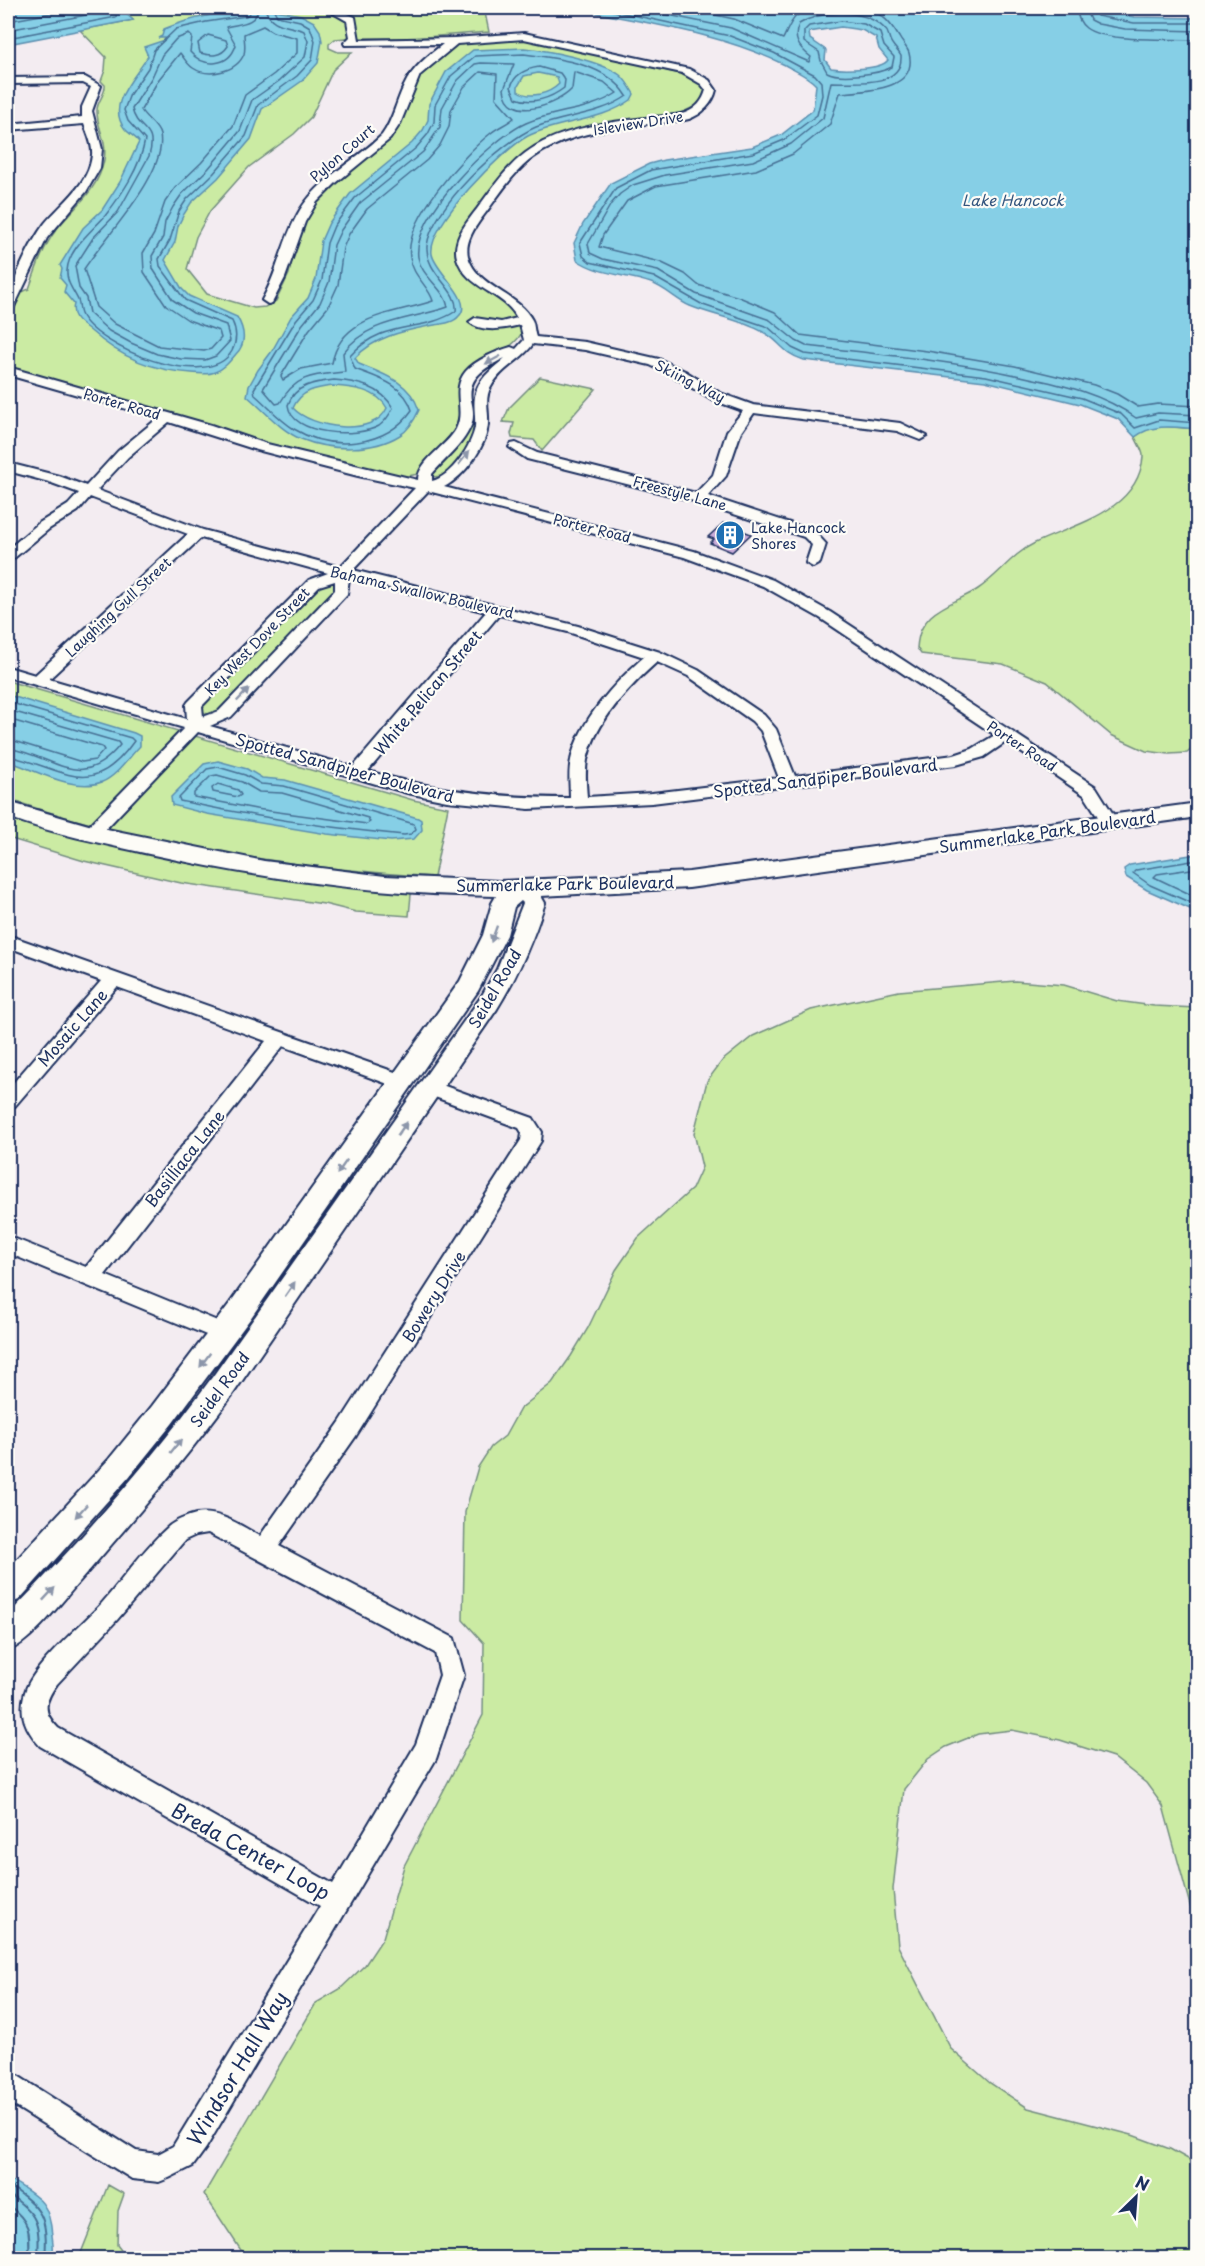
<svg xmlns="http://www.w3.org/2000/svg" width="1205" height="2266" viewBox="0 0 1205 2266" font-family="'Playpen Sans',sans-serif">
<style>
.green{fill:#cbeba3;stroke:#738d80;stroke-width:1.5}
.water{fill:#86cfe6;stroke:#5b8fb0;stroke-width:1.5;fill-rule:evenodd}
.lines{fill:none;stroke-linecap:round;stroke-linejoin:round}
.shore-far1{stroke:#466f94;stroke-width:1.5}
.shore{stroke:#466f94;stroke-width:2}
.building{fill:#caadda;stroke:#1b2f5e;stroke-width:1.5}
.minor-casing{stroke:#1b2f5e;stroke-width:4}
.major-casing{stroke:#1b2f5e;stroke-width:4}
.minor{fill:#fdfcf7;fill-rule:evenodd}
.major{fill:#fdfcf7;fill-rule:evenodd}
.oneway{fill:#8c96aa}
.labels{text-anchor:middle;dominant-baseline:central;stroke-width:4.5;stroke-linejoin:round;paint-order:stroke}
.far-street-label{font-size:14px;fill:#1b2f5e;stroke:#fdfcf7}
.far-poi-label{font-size:14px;fill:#1b2f5e;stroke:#fdfcf7;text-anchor:start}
.far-water-label{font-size:15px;font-style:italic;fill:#365780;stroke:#fdfcf7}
.street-label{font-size:16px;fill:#1b2f5e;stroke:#fdfcf7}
.near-street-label{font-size:20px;fill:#1b2f5e;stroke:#fdfcf7}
</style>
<rect width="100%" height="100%" fill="#f3ecf1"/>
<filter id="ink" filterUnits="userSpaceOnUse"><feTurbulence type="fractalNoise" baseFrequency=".0167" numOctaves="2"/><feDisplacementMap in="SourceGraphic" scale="12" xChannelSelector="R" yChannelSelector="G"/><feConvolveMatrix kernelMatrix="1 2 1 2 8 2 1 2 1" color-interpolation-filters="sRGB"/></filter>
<g filter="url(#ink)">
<path class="green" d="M120 8H484L489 32 413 38H346L335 39 329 44V48L338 52H352L333 70 311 117 294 134 249 167 210 211 196 237 187 269 207 294 254 308 265 307 276 301 289 274 296 237 317 201 383 144 419 76 457 42 528 38 685 75 701 84 706 93 702 103 679 114 602 126 537 147 479 208 459 257 514 310 523 330C516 348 494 354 478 364L462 420 425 468 418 474 403 477 269 446 8 368V313L22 292 29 289C36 269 43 247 56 230 74 207 98 191 104 160 108 140 96 127 97 110 97 101 106 94 105 85L101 81 105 70 106 57 80 30 133 20Z
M540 377 596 389 542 451 534 440 512 438 511 434 514 423 503 422 509 408Z
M473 418 477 419C472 443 462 460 444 476L432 477 431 472Z
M1159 426 1197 429 1198 744 1187 753 1169 754 1146 751 1111 735 1047 682 1003 664 921 654 917 648C918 635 921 626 931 616 944 604 964 598 978 589 999 575 1012 554 1035 543 1075 524 1138 511 1143 457 1144 452 1137 442 1135 437L1146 429Z
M327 581 335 584V591L220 711 211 715 199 711V706L316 584Z
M8 681 413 800 448 807 434 877C288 868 146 846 8 799Z
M8 809 91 834 412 884 409 916 356 912 324 904 181 883 84 861 8 838Z
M1015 981 1064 985 1117 1001 1154 1006 1197 1008V1931L1163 1806 1146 1783 1113 1757 1060 1740 1012 1730 978 1734 946 1747 928 1759 904 1789 893 1889 898 1946 951 2049 990 2083 1028 2108 1132 2135 1170 2149 1197 2164V2258H246L204 2194 316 2003 340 1989 365 1965 383 1938 404 1866 483 1715 484 1643 463 1620 465 1512 478 1467 491 1447 505 1436 520 1409 552 1383 571 1356 588 1328 616 1270 638 1238 692 1189 702 1167 694 1133 707 1081 722 1061 753 1036 811 1010 899 991Z
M108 2185 124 2194 118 2211 117 2245 127 2258H79Z"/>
<path class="water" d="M8 8H120L133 20 8 44Z
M572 8H1087L1134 17 1197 18V429C1174 427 1154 423 1135 437L1118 419 1080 404 985 381 804 360C780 352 781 341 763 332 740 319 714 316 690 306 676 300 666 288 651 283 626 274 599 275 577 260L574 243 583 224 611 183 649 164 664 160 752 147 781 135 813 110 816 85C808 76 795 71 785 65 718 32 644 23 572 8ZM841 27 862 30 876 38 879 49 888 60C881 70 843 70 831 68L825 60 826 50 810 39 809 32Z
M270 9 301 15 314 22 320 31 322 41 318 63 302 81 262 109 251 139 218 178 191 203 184 214 178 226 175 242 165 260 182 289 189 296 237 317C244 329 247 343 236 354 230 361 224 369 215 372 208 375 200 374 192 373 155 371 120 357 92 332 83 324 70 319 74 304L64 292 66 285 60 278 62 269 60 265 83 228 102 210 120 182 139 142C135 136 129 134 125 129 105 104 136 77 148 56L144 47 165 40V38H158L162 36 164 29C197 15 234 10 270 9Z
M524 48C548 50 601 61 620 75 626 80 630 87 634 94L631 100C600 122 561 120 528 136 503 149 427 225 432 254 435 272 475 300 459 316 453 324 439 324 429 326 403 331 374 337 355 358L359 364C384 374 410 382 419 410 415 419 409 430 400 435 373 452 330 451 301 439 281 431 264 410 247 396L249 386 258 370 272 351 291 317 308 298 316 279 321 241 329 223 350 194 412 143 423 130 428 120 429 104 446 72 473 50ZM538 73 557 77 559 84C549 94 530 99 518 91V86L524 76ZM333 386C352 387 378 390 387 408 374 438 311 428 293 408 301 390 316 388 333 386Z
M8 695 134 733 140 736V746C129 757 117 776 102 782 76 792 41 773 16 764L8 761Z
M218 761 247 769 262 778 285 780 418 818 421 820 422 830 414 839 391 841 327 834 207 814 172 805 171 797 204 764Z
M1197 854V912L1147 890 1126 877 1124 869 1130 865Z
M8 2178C36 2197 49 2198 52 2235 53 2244 55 2251 50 2258H8Z"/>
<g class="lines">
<path class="shore-far1" d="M251 8 250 13 246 16 206 22 176 29 154 50 148 68 130 94 124 110 128 121 145 140C140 168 122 194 105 216 92 231 68 249 67 271 66 282 74 291 78 300 80 305 79 310 81 314 96 347 208 393 232 351 237 341 237 331 232 321L185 300 160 266 159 259 170 240 179 211 187 199 213 174 246 136 258 105 297 76 312 60 315 41 310 27 300 21 277 16 273 8
M259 8C255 25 240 23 226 27L236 45C229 67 204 68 190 52L192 37 189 34 176 39 162 55 152 77 132 109C137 132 158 126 149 156L118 212 93 238 75 266 79 288 86 298 89 313 109 331 131 343 157 354 181 359 205 360 216 356 230 341 226 325 193 313 173 300 153 269 152 256 163 237 165 222 173 207 182 194 208 169 240 131 252 100 279 81 305 57 308 41 304 31C289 25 270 27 265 8
M600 8 730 36 774 53 815 75 821 82 822 95 817 115 784 140 753 153 651 170 616 188 580 243 583 256 590 262 654 277 703 305 768 327 792 348 805 354 986 376 1082 398 1121 414 1135 428 1159 420 1198 423
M634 8 731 28 809 62 811 57C799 48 792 39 799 24 822 10 863 8 884 28 889 32 888 35 890 40 892 46 898 50 901 56 903 88 853 82 831 82L823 118 791 144 753 161 665 175 633 185 620 194 611 204 588 244 590 253 603 259 658 271 696 294 770 320 796 341 806 346C879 354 953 361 1025 377 1064 385 1103 394 1136 418L1158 413 1198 415
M683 8 734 19 783 39C793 18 793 13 817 8
M865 8C883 14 890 22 899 37 902 43 907 47 909 53 919 91 864 91 840 93L830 124 793 154 756 170 656 186 627 201 603 235 599 247 660 262 685 274 698 285 739 297 775 312 800 335 927 351 1015 366 1094 385 1117 394 1138 407 1158 404 1198 406
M1076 8C1078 16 1079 23 1086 28 1106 43 1171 38 1198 40
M1085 8 1090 20 1098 24 1125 29 1198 31
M1093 8 1097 16 1134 23H1198
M8 21 79 8
M841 21 864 24 880 33 884 46 894 57 892 67C879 74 840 79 827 72L821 61 819 52 804 42V31L809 26Z
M263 26 273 32 297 38V53L274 74 245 95 233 126 201 163 175 188 165 202 154 234 143 253 144 272 166 305 188 320 219 331 221 338 211 349 204 351 159 346 115 324 96 307 84 269C104 238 168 173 160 135 158 125 146 119 141 110L159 79 180 53C184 58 187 64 193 68 208 78 237 72 244 54 246 47 244 40 244 34Z
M8 30 107 11 109 8
M208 35 226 40 228 46C221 57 211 56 200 53L198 43Z
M8 38 116 17 117 8
M524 54C558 58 608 64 627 96 600 115 566 115 536 127 502 141 431 208 427 246 425 274 459 289 456 311 422 334 384 318 350 356L355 369C378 378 404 384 412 410 386 447 332 452 294 429 279 420 268 406 255 395L254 389 296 320 313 300 322 280 327 243 334 226 355 198 416 148 428 134 434 122 435 105 451 76 475 56Z
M481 63 514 64 504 89C508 124 557 105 572 89L574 72 604 82 617 93C590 111 556 110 526 123 492 138 412 216 418 257 421 277 444 287 448 307 411 320 368 319 343 353L345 372C315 375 296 374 280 403L276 404 263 389 302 325 320 303 329 282 334 245 341 230 360 203 423 152 440 127 442 108 457 81 475 64Z
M539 67 560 73 565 80 564 88C551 98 532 105 516 98L511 87C514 74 526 69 539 67Z
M480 72 497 74 496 98 514 118C507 124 498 127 491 133 464 154 404 221 410 257 412 276 429 286 433 301 395 314 341 314 332 363L301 369 283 380 281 376 309 330 328 307 338 285 343 248 349 234 367 209 427 160 440 145 449 127 451 110 464 87Z
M334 380C357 382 381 386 393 408 389 416 386 421 379 426 358 438 291 436 288 405 294 385 316 382 334 380Z
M8 702 131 738 134 741C91 803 63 767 8 756
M8 710 118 742 120 745C81 793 57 757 8 748
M8 719 102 747 104 750 95 760 82 762 8 739
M218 767 245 775 261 784 284 786 414 824 416 829 411 834 404 835C328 828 255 817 180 801L179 798 207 769Z
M217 775 242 782 259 792 282 793 368 818 370 822 367 824 256 809 194 797V793L211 776Z
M218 784 238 790 241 795 238 797 213 792 212 788Z
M1198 860 1136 870 1133 873 1150 885 1198 906
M1198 868 1157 874 1154 877 1198 898"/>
<path class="shore" d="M8 2185C41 2207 49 2217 45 2258
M8 2194C38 2214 40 2223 38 2258
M8 2205C31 2222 30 2231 29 2258"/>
</g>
<path class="building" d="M723 523 751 534 732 552 710 543 714 539 708 537Z"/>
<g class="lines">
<g class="minor-casing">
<path id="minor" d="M324 8H335L355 17 359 40 454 38 524 33 689 69 709 80 716 90C713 103 703 114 689 119 677 122 661 122 648 124 615 128 581 132 551 147 523 160 507 183 490 207 480 221 464 238 468 256 476 287 518 293 532 320 534 323 534 332 536 337L585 342 659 359 685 371 720 393 753 405 900 423 927 436 920 440 897 431 754 413 741 432 726 476 708 496 814 531 826 544 820 563 813 567 806 563 812 545 804 537 694 501 527 459 509 447 511 444 516 443 537 453 696 493 713 475 727 431 743 411 710 399 675 377 650 365 585 350 533 344C522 360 500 369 491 387 484 398 489 411 488 424 487 446 464 477 444 487L694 551 773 580 830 612 1096 787 1118 822 1116 826H1104L1084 795 1006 742 984 757 956 765 652 803 529 809 447 801 407 793 198 732 97 838H85L83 834 85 830 184 728 8 677V667L35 675 188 534 90 497 78 511 49 529 13 559 8 560V549L39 523 68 505 79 493 49 482 8 471V463L59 476 86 486 118 451 158 418 8 375V367L211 425 267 444 418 480C418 461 447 446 456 429 466 409 450 390 466 371 476 360 496 351 511 347L516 349 524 340 520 325C505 329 482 333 469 322L475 318 501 322 517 318C504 292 466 289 457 258 452 240 466 223 477 209 496 183 513 157 543 142 574 127 610 122 645 118 657 116 673 117 685 113 696 109 703 101 706 90L701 84 682 73 524 39 457 44 420 75 400 124 390 139 336 183 317 202 305 222 285 278 272 303 268 304 262 300C278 272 283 238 300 210 320 178 355 161 382 135 393 120 396 102 404 86 412 68 428 56 443 44L345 45 344 43 350 37 347 21ZM505 358C495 367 482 376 477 389 472 402 476 414 475 427 472 445 451 477 432 481V474C446 458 465 443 472 423 474 415 473 408 471 400 467 376 487 367 505 358ZM169 422 257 450 358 476 415 488 340 567 203 530 97 490 128 457ZM428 491 684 557 763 586 820 618 995 735 972 749 954 755 795 776 776 729 764 715 698 670 660 652 578 626 353 570ZM201 538 328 573 309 580 188 702 186 705 187 719 49 679ZM349 578 486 612 353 767 210 726 231 717 347 594ZM335 581V590L219 711 203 717 202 706 319 586ZM499 615 568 632 644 657C615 682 579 721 571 760 568 772 570 785 570 798 500 798 435 791 368 771ZM657 662 688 676 752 721 761 731 779 778 652 793 587 797C586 785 585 772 587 760 595 722 629 687 657 662Z
M85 77 101 86 92 111 102 149 100 168 86 192 47 238 12 311 8 312C8 287 30 243 45 223 63 202 89 184 92 155 93 144 87 133 84 124L8 130V124L82 117V107L91 87 83 83 8 84V78Z
M8 935 409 1077 412 1082 409 1087 402 1089 283 1046 105 1275 232 1327 235 1333 232 1339 224 1342 216 1339 8 1253V1236L86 1267 266 1041 117 987 15 1106 8 1108V1089L101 981 8 947Z
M431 1081 533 1118 542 1132 541 1141 356 1436 279 1546 454 1638 464 1675 436 1759 206 2148 193 2166 169 2178 159 2182 132 2179 8 2102V2072L18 2076 136 2151 158 2154 173 2146 320 1906 40 1746C26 1730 18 1714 25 1692 33 1665 82 1625 102 1603 124 1578 143 1549 168 1527 174 1521 188 1516 196 1514 219 1510 241 1526 260 1536L340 1422 521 1140 522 1133 519 1128 424 1093 421 1088 424 1083ZM208 1533 435 1653 440 1675 416 1744 333 1884 58 1728C42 1712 44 1702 57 1684L117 1620 185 1540 196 1535Z"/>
</g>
<g class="major-casing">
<path id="major" d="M8 802 92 826 264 861 385 876 499 881 689 872 1198 803V817L689 888 541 896 545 903C533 941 518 975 497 1009L233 1394C186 1459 133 1520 80 1581 61 1602 33 1641 8 1651V1615C81 1540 151 1461 213 1376L481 997 497 969 523 903 521 901 514 907 507 935 478 991 250 1319 172 1424 129 1477 19 1600 8 1604V1569L109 1459 152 1406 230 1303 460 981 483 935 492 903 496 896C379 895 263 879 149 854 101 843 53 834 8 817Z"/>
</g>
<use href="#minor" class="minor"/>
<use href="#major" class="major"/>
</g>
<defs><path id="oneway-solid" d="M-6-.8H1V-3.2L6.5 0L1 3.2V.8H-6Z" transform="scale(1.5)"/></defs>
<g class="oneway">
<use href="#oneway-solid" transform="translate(493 360) rotate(152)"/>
<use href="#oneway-solid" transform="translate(464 458) rotate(-51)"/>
<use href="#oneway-solid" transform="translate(243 695) rotate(-46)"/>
<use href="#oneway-solid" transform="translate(494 934) rotate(110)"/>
<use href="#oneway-solid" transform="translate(402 1129) rotate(-55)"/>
<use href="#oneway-solid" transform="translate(342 1167) rotate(125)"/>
<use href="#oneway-solid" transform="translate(290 1289) rotate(-55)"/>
<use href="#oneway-solid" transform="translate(205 1360) rotate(126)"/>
<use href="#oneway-solid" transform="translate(176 1446) rotate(-51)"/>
<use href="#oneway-solid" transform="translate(81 1511) rotate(132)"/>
<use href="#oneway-solid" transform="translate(49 1594) rotate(-47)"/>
</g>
</g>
<defs>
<g id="building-disc" transform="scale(1.5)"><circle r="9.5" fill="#1f6fb2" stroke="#fdfcf7"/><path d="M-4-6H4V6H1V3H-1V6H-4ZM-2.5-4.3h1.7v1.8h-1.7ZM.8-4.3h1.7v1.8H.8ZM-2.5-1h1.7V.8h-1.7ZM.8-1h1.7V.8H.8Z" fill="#fff"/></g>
</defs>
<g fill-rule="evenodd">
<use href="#building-disc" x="730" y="535"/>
</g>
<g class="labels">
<g class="far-street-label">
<text transform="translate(638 123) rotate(-9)">Isleview Drive</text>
<text transform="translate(342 153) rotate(-41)">Pylon Court</text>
<text transform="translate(690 381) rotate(27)">Skiing Way</text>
<text transform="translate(122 404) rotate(16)">Porter Road</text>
<text transform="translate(680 493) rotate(15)">Freestyle Lane</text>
<text transform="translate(592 528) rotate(14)">Porter Road</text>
<text transform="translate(422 592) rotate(13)">Bahama Swallow Boulevard</text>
<text transform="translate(118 607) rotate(-43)">Laughing Gull Street</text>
<text transform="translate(257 641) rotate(-46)">Key West Dove Street</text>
<text transform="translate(1022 746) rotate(33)">Porter Road</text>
</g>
<g class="far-poi-label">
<text x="751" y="527">Lake Hancock<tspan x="751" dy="16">Shores</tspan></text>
</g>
<g class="far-water-label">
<text x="1013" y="199">Lake Hancock</text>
</g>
<g class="street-label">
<text transform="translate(427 692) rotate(-50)">White Pelican Street</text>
<text transform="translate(345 767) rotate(15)">Spotted Sandpiper Boulevard</text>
<text transform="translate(825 777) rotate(-7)">Spotted Sandpiper Boulevard</text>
<text transform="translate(1047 831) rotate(-8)">Summerlake Park Boulevard</text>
<text transform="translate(565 883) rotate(-1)">Summerlake Park Boulevard</text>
<text transform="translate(494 988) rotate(-60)">Seidel Road</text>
<text transform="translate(72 1027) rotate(-49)">Mosaic Lane</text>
<text transform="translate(184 1158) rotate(-52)">Basilliaca Lane</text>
<text transform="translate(433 1296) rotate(-58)">Bowery Drive</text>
<text transform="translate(219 1389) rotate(-54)">Seidel Road</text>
</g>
<g class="near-street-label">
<text transform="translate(251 1851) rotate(29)">Breda Center Loop</text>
<text transform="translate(237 2068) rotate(-59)">Windsor Hall Way</text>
</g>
</g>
<rect width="1205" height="2266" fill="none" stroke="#fdfcf7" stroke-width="30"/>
<rect x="15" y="15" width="1175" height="2236" fill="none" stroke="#1b2f5e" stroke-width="2" filter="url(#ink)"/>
<g transform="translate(1136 2197) rotate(25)" stroke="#fdfcf7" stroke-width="4.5" paint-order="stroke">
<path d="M0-4.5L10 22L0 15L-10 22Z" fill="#1b2f5e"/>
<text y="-9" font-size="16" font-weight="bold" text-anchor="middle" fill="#1b2f5e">N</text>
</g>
</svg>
